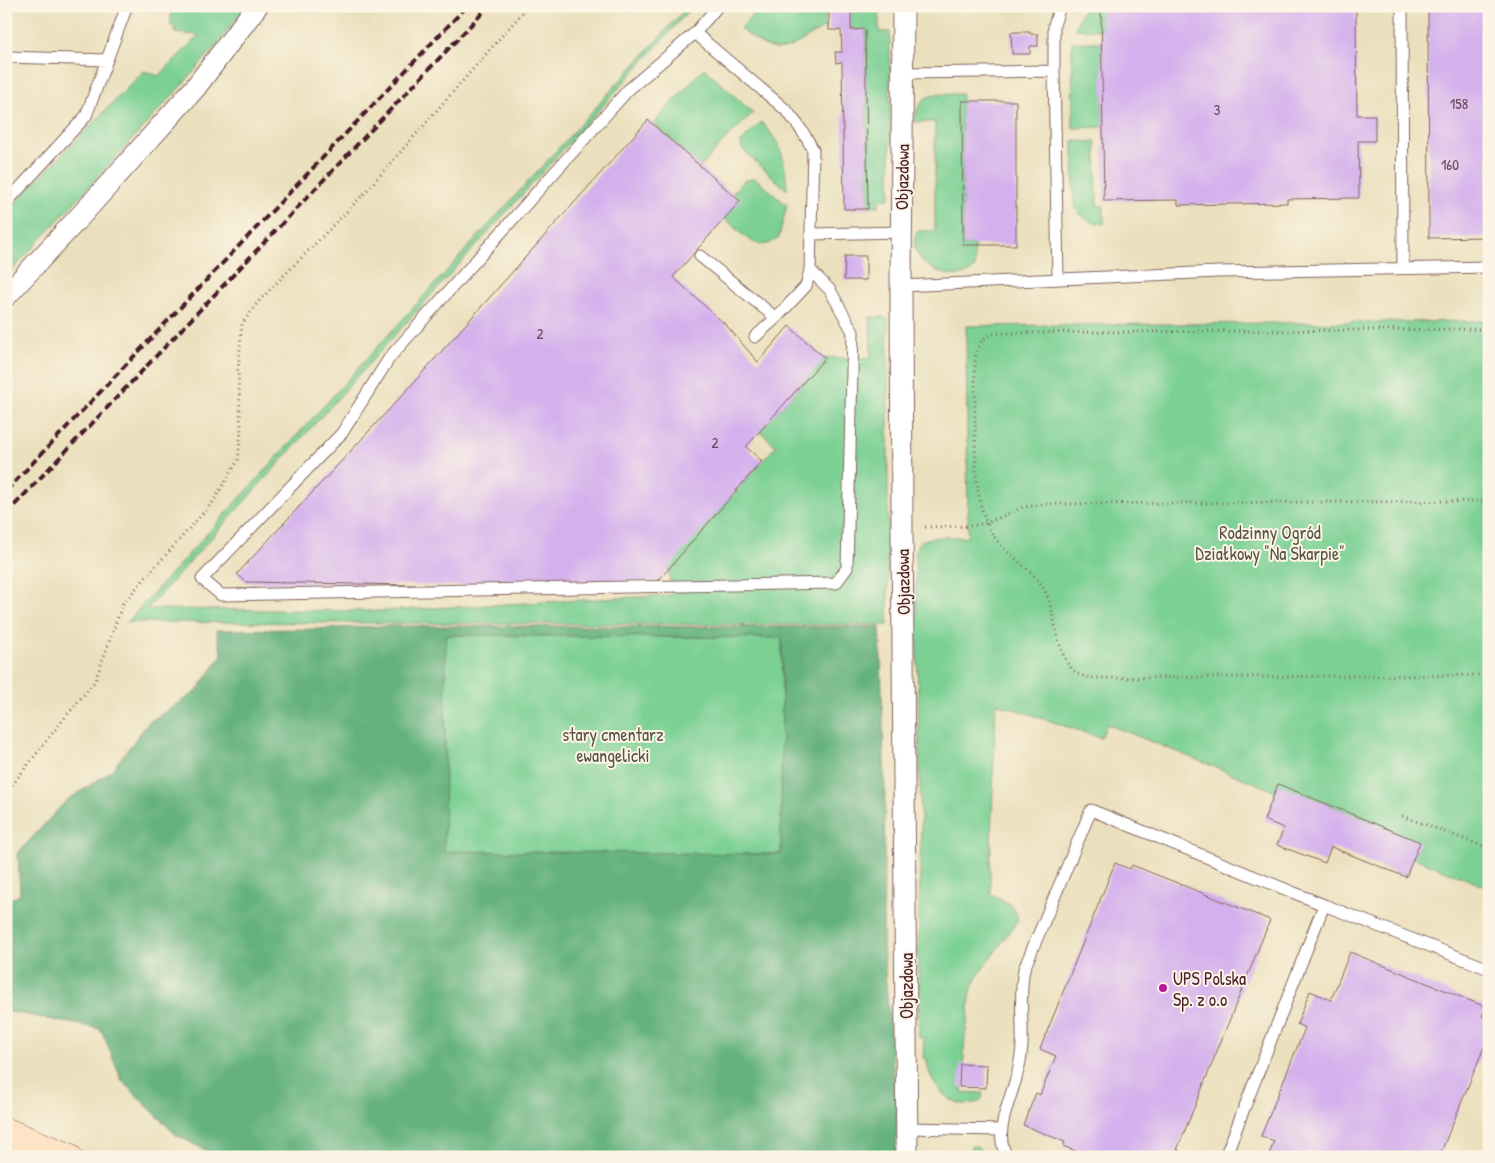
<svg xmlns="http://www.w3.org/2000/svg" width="1495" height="1163" viewBox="0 0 1495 1163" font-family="'Patrick Hand',sans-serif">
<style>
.green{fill:#7cd094;stroke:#637860}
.forest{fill:#65b27e;stroke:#586854;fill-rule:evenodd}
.building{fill:#d4b0ed}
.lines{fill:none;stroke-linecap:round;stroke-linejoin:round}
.service-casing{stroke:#82635e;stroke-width:13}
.minor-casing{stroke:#82635e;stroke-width:23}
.secondary-casing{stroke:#82635e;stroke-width:29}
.path{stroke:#82635e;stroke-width:3;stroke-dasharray:1 4;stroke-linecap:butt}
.service{stroke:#fff;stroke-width:11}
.minor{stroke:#fff;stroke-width:21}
.secondary{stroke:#fee4c6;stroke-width:28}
.rail{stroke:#4a1f2b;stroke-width:4;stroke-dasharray:8 4;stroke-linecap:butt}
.poi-dot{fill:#b5179e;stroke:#fcf5e5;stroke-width:2}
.labels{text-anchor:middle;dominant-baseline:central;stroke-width:4;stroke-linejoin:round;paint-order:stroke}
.number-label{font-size:15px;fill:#6c435c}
.street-label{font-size:18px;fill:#4a1f2b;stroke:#fcf5e5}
.park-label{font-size:18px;fill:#59544a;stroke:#fcf5e5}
.poi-label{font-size:18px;fill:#4a1f2b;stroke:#fcf5e5;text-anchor:start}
</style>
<rect width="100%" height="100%" fill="#fcf5e5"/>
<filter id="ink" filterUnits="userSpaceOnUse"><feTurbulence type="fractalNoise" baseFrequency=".02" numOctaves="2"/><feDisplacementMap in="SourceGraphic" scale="10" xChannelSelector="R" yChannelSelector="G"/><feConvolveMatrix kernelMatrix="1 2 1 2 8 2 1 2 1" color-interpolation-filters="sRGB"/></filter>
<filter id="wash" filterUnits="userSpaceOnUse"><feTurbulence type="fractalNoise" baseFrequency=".0096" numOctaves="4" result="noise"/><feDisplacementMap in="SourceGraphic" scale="20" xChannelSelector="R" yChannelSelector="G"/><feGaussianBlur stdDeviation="1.12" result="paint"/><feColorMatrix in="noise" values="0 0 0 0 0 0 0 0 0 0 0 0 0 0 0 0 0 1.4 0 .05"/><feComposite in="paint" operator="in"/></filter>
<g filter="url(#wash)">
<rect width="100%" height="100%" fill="#ebe0bd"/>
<path class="green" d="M171 6H246L215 47 182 85 6 277V212L144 71 159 76 199 35 175 33V26H171Z
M688 6H693L147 609 380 611 672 595 668 567 776 446 760 431 825 358H871L870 317H883V319H888V625L127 622Z
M761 6H825V27C783 51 782 61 740 29Z
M851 6H879V32H890V198L879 200V206H868L865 30H851Z
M1086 6H1104L1102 30 1075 29 1081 13Z
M1072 42H1102L1103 127 1073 128Z
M704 68 753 113 718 147 701 167 653 124Z
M962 94 963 245H974L975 268C956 289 900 261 918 231H935V122H915C918 90 936 95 962 94Z
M761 122C783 144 785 160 787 190L742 149 741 142Z
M1073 141 1096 142 1097 206H1104V224C1089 223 1078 217 1074 202Z
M755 178 787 205 779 237C759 257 740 232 725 218L739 202 732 194 743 181Z
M1489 321V888L1414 858 1345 813V811L1278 785 1275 791 1107 724 1101 738 996 703 990 871 991 894C1004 900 1016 905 1018 920L977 977 972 987 970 997 968 1020 965 1035 962 1092 983 1093 982 1099C955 1117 927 1084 927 1059L923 1058 924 1038 919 1037 918 958 921 830 915 553C916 551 916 548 917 545 923 534 957 538 968 537L966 326Z
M446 635 782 638 781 854 444 852Z
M971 1146H976L988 1157H949L958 1154H970Z"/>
<path class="forest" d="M385 626 880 627 885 792 883 947 897 1114 896 1157H219L176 1135 122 1081 101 1029 6 1011V901L20 895 18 853 66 801 111 771 149 722 196 692 222 655 216 630 315 629ZM446 635 782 638 781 854 444 851Z"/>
<g id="blocks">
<path class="building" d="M829 6H851V30L865 29 868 209H844L842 62 836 63 835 52H842L841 30H829Z
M1259 6H1306V9L1356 8 1357 115H1375V141H1358L1359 198 1287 199V203L1178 205V200L1104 201 1101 8Z
M1476 6H1489V237L1429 238 1428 8H1476Z
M1011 32H1030V34H1038V46H1030V54H1012Z
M962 101H1016V245H963Z
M648 120 740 201 673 277 726 325 758 362 789 326 825 358 746 447 762 461 658 581 560 586 519 587 246 582 237 574 407 390Z
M845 256H866V280H844Z
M1278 784 1420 842 1406 877 1331 847 1325 863 1277 845 1284 828 1264 820Z
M1115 863 1130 869 1132 865 1270 920 1177 1150H1179L1177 1157H1089L1063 1146 1065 1142 1023 1125 1036 1093 1040 1095 1056 1056 1040 1049Z
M1350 952 1486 1007 1482 1016 1489 1018V1035L1439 1157H1268L1274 1141 1261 1136 1305 1028 1297 1024 1310 991 1331 1000Z
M960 1064 987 1065 986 1088 959 1087Z"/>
</g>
</g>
<g filter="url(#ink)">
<use href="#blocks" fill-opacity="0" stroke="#82635e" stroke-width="1"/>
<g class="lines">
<g class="service-casing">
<path id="service" d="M718 6 695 33 786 110C797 123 806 135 813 150L810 270 806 286 776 318 755 337
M1402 6 1403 268
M695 33 628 90 390 357 342 433 202 579 221 595 836 583 847 568 853 332 830 290 810 270
M6 57 107 60
M1054 71V25L1060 6
M903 73 1054 71 1058 279
M6 203 86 116 127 6
M811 234 902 232
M700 256 776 318
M901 286 1218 272 1489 267
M1324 905 1489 969
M907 1128 1001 1130
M1008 1157C994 1138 1006 1111 1012 1091 1017 1077 1021 1060 1022 1046 1023 1020 1019 994 1024 969L1091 810 1324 905 1225 1157
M1487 1157 1489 1153"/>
</g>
<g class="minor-casing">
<path id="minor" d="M903 6 901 286 902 528 907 1157
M6 296 84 212 195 88 257 6"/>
</g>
<g class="secondary-casing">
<path id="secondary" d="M6 1132 68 1157"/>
</g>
<path class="path" d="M1489 329 1000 333C983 335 977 344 975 360 975 383 975 406 975 429 976 463 974 501 991 532 1005 555 1032 567 1045 591 1057 614 1055 659 1078 674 1086 678 1096 678 1104 678L1489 675
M925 527 971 526 987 523 1023 507 1048 504 1489 501
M6 793 54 731 95 681 123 603 213 502 238 460 241 431 238 370 242 324 258 302 362 196 528 6
M1402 816 1483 846H1489"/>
<use href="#service" class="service"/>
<use href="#minor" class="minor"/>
<use href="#secondary" class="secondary"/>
<path class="rail" d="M6 491 467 6
M6 514 489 6"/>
</g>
</g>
<circle class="poi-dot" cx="1163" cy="988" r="5"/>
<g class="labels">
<g class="number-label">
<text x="1459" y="103">158</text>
<text x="1217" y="109">3</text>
<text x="1450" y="164">160</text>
<text x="540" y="333">2</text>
<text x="715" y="442">2</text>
</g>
<g class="street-label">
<text transform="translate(902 177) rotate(-89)">Objazdowa</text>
<text transform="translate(903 582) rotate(-91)">Objazdowa</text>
<text transform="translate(906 986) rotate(-90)">Objazdowa</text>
</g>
<g class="park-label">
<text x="1270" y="532">Rodzinny Ogród<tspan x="1270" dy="21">Działkowy "Na Skarpie"</tspan></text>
<text x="613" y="734">stary cmentarz<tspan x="613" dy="21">ewangelicki</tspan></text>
</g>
<g class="poi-label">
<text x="1173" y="978">UPS Polska<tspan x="1173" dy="21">Sp. z o.o</tspan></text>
</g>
</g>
<rect width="1495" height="1163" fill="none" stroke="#fcf5e5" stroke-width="25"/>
</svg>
